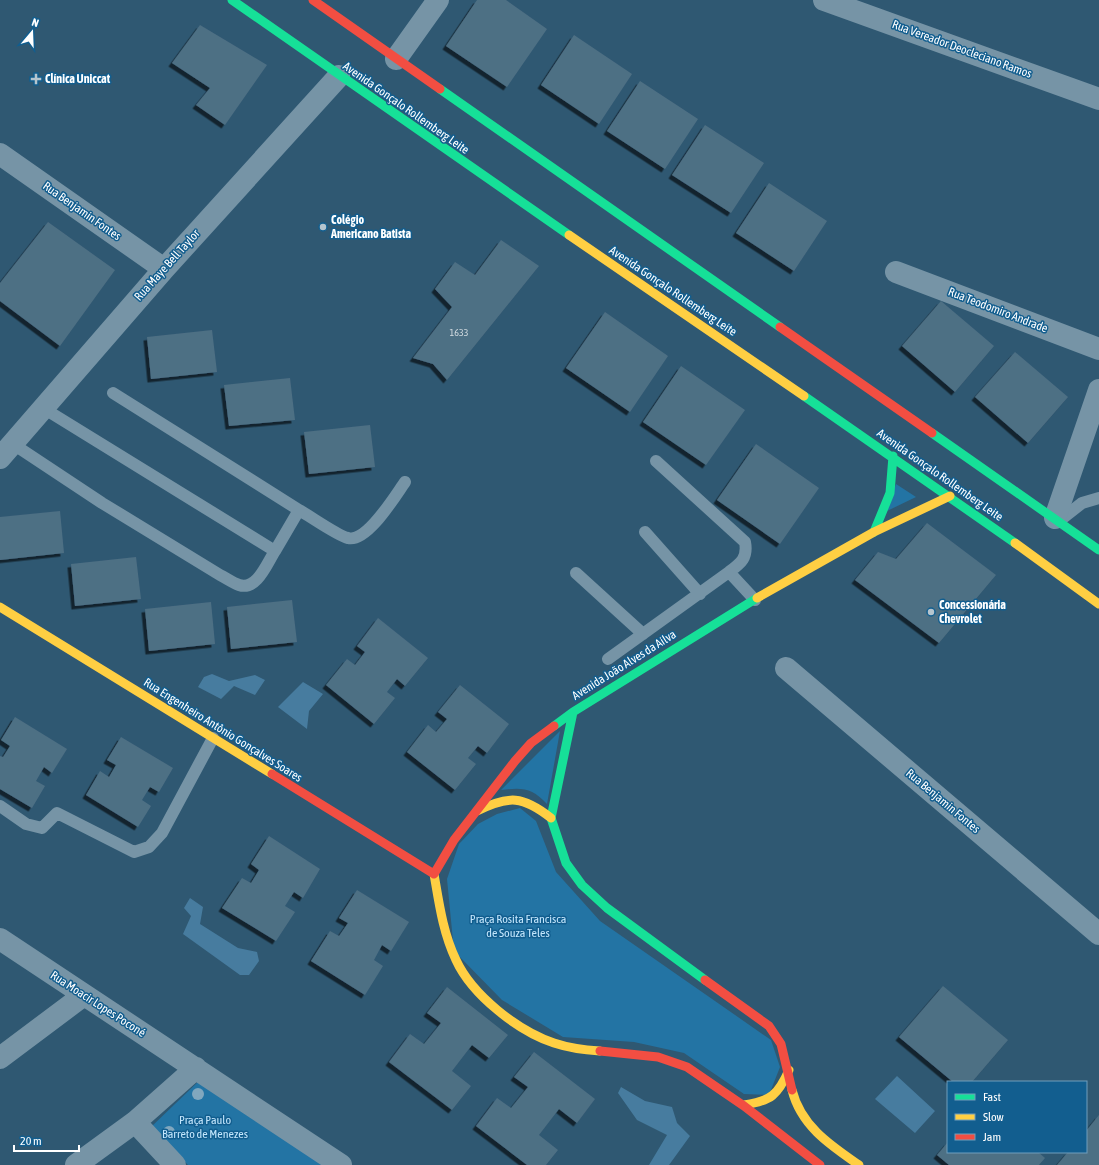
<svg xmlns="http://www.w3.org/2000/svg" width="1099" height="1165" viewBox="0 0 1099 1165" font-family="'Asap Condensed',sans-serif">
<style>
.green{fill:#2374a4}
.water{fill:#477c9f}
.building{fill:#4e6f84;filter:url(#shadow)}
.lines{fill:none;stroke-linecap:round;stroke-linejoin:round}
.lane{stroke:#7694a6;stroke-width:12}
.street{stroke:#7694a6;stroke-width:22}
.fast{stroke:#16e098;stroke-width:9}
.slow{stroke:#ffcf43;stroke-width:9}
.jam{stroke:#f24e42;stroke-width:9}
.tree{fill:#81a7be}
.poi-dot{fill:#b6c5ce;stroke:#125e8f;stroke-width:1.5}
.labels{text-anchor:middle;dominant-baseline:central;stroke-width:3;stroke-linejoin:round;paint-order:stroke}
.number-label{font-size:10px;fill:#d3dbe0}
.street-label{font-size:12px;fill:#fff;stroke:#125e8f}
.poi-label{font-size:12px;font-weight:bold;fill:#fff;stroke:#125e8f;text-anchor:start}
.park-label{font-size:12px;fill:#c4e7fd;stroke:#125e8f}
</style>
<defs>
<filter id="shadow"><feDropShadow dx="-3.5" dy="3.5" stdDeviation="0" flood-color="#0009"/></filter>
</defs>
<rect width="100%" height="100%" fill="#2f5872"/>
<path class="green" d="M896 484 916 497 887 511Z
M560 731 547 804C532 788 523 787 501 790Z
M520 808 536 821 556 872 600 921 771 1040 780 1067 769 1095 744 1094 684 1053 634 1042 563 1037 502 1000 454 951 447 879 459 844 478 824 497 814Z
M201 1079 331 1165H188L151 1127Z"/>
<path class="water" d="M212 674 229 681 255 675 265 680 255 695 234 686 221 699 198 687 204 677Z
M303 682 323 694 309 711 307 729 278 707Z
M190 898 203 907 200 924 238 948 257 952 259 961 249 975H240L183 934 191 916 184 908Z
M897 1076 935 1111 915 1133 875 1099Z
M621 1087 645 1101 672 1107 677 1123 690 1136 669 1165H649L667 1135 637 1120 618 1093Z"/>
<path class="building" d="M477 0H506L547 29 507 87 446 46Z
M200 25 267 65 225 125 196 105 210 88 172 63Z
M574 35 632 74 599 124 541 85Z
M640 81 698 119 665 169 607 131Z
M705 125 764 163 731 213 672 175Z
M769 183 827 221 794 271 736 233Z
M48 222 115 270 60 346 0 301V283Z
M501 240 539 266 447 380 433 364 413 358 452 307 435 289 455 262 475 275Z
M941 301 994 346 955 392 902 346Z
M605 312 668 356 630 412 566 368Z
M212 330 217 372 151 379 147 337Z
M1015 352 1068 397 1028 443 975 397Z
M681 366 745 410 706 465 643 422Z
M290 378 295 420 229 426 224 385Z
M370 425 375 467 309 474 304 432Z
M756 444 819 488 780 544 717 500Z
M60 511 64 553 0 560V517Z
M927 523 996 575 939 643 855 580 878 552 896 559Z
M136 557 141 599 75 606 71 564Z
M292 600 297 642 231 649 227 607Z
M211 602 215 644 149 651 145 609Z
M378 618 428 658 405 686 397 679 387 692 395 698 374 724 326 685 347 659 355 665 365 652 357 646Z
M460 685 509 724 487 753 478 746 468 758 476 764 455 790 407 752 428 725 436 732 447 719 438 712Z
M15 717 67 749 52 773 44 767 36 781 45 786 32 808 0 789V756L3 757 10 746 1 740Z
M121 737 173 768 159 792 150 787 142 800 151 806 138 827 86 795 100 771 109 777 116 765 107 760Z
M269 836 320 869 303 898 294 892 285 906 295 912 276 941 222 908 242 878 251 883 259 870 251 864Z
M357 890 409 922 391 951 382 945 374 960 383 966 365 995 311 961 330 931 339 936 348 923 339 918Z
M943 986 1008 1040 972 1082H953L899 1037Z
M447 987 508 1035 489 1058 472 1045 452 1071 471 1086 452 1110 389 1062 410 1034 424 1044 441 1023 427 1013Z
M534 1052 595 1099 577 1123 559 1109 539 1135 558 1150 546 1165H527L476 1126 497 1098 511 1108 528 1087 514 1077Z
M1099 1115V1165H1057L1068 1152H1086V1131Z
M948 1142V1152H1038L1045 1158 1039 1165H949L937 1155Z"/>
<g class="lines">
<path class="lane" d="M113 393 299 510 275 551
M13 444 102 503 220 575C226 578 233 583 239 585 257 591 267 563 275 551L43 408
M656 461 745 542C748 558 741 563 729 572
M299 510C310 516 338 536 348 538 367 543 395 496 405 482
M1059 521 1082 503 1099 498
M645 532 700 594
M576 573 643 634
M608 659 729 572 755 600
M0 806 26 824 42 828 57 813 134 852 149 847 162 833 213 738"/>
<path class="street" d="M824 0 1099 99
M396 59 438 0
M0 154 164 269
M896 272 1099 349
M0 458 164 269 339 76
M1055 518 1099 390
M786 668 1099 934
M0 939 341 1165
M0 1058 84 995
M135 1122 175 1165
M76 1165 135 1122 196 1068"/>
<path class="fast" d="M232 0 569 235
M440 89 780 327
M804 396 1015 543
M932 433 1099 550
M874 532 890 493 893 456
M573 712 551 818 566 863 582 885 607 908 705 980
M554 726 573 712 757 598"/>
<path class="slow" d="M569 235 804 396
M1015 543 1099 604
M757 598 874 532 950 496
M0 607 272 774
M477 811C509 795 523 796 551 818
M434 874C439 903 443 933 456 960 472 995 518 1031 554 1043 569 1048 584 1050 600 1051
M792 1090C801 1126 830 1145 859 1165
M744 1105C771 1101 778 1095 789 1070"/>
<path class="jam" d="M313 0 440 89
M780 327 932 433
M272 774 434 874
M434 874 454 840 515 761 531 743 554 726
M705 980 769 1026 781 1044 792 1090
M600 1051 658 1057 687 1067 744 1106 820 1165"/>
</g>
<g class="tree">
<circle cx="198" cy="1094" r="6"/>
<circle cx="169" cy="1132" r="6"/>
</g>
<g class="poi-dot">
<path d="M34 73h4v4h4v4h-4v4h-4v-4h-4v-4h4z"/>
<circle cx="323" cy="227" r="4"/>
<circle cx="931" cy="612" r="4"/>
</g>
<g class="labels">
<g class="number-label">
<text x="459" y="332">1633</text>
</g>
<g class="street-label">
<text transform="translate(962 49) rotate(20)">Rua Vereador Deocleciano Ramos</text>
<text transform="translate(406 108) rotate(35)">Avenida Gonçalo Rollemberg Leite</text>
<text transform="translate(82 211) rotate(35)">Rua Benjamin Fontes</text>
<text transform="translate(167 265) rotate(-48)">Rua Maye Bell Taylor</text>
<text transform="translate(673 291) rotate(34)">Avenida Gonçalo Rollemberg Leite</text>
<text transform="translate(998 310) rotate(21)">Rua Teodomiro Andrade</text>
<text transform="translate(940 475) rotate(35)">Avenida Gonçalo Rollemberg Leite</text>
<text transform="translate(624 665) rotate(-32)">Avenida João Alves da Ailva</text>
<text transform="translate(223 730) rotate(32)">Rua Engenheiro Antônio Gonçalves Soares</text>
<text transform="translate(943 801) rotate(40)">Rua Benjamin Fontes</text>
<text transform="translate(98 1004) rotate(33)">Rua Moacir Lopes Poconé</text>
</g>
<g class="poi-label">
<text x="45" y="79">Clínica Uniccat</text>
<text x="331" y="220">Colégio<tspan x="331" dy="14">Americano Batista</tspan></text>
<text x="939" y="605">Concessionária<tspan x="939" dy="14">Chevrolet</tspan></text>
</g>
<g class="park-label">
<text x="518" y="919">Praça Rosita Francisca<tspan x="518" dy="14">de Souza Teles</tspan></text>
<text x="205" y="1120">Praça Paulo<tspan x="205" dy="14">Barreto de Menezes</tspan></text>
</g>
</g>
<rect x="947" y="1081" width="140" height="72" fill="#125e8f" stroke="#719ebc"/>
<rect x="955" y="1094" width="20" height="6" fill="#16e098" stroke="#719ebc"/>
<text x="983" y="1101" font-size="12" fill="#ffffff">Fast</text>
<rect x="955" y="1114" width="20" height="6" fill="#ffcf43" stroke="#719ebc"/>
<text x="983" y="1121" font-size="12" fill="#ffffff">Slow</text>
<rect x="955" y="1134" width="20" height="6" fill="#f24e42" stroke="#719ebc"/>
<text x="983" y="1141" font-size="12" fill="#ffffff">Jam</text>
<g transform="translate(32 32) rotate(19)" stroke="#125e8f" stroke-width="3" paint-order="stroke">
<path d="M0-3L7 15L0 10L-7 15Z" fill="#ffffff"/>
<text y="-6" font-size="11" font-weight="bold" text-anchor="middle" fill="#ffffff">N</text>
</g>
<path d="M14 1145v6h65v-6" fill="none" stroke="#ffffff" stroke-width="2"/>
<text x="20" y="1145" font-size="12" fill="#ffffff" stroke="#125e8f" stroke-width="3" paint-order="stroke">20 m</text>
</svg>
